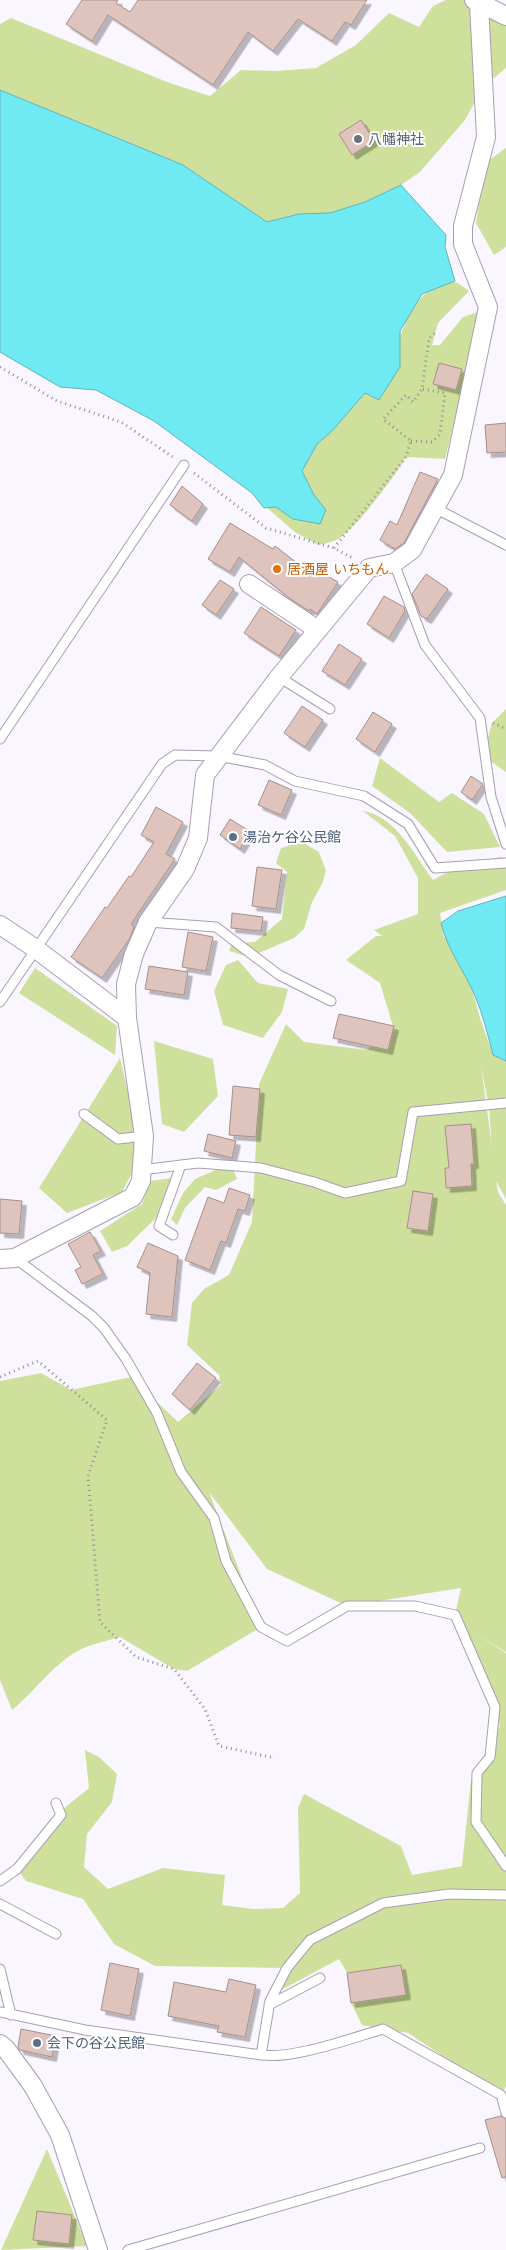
<svg xmlns="http://www.w3.org/2000/svg" width="506" height="2250" viewBox="0 0 506 2250" font-family="Jost,'Noto Sans JP',sans-serif">
<style>
.green{fill:#cfe09c;fill-rule:evenodd}
.water{fill:#70eaf2;stroke:#5fb3bb}
.building{fill:#dec4bc;stroke:#a78e87;filter:url(#shadow)}
.lines{fill:none;stroke-linecap:round;stroke-linejoin:round}
.service-casing{stroke:#a89eb3;stroke-width:11}
.minor-casing{stroke:#a89eb3;stroke-width:20}
.path{stroke:#918d96;stroke-width:3;stroke-dasharray:1 4;stroke-linecap:butt}
.service{stroke:#fff;stroke-width:9}
.minor{stroke:#fff;stroke-width:18}
.worship-dot{fill:#6b7280;stroke:#fff;stroke-width:2}
.food-dot{fill:#e8710a;stroke:#fff;stroke-width:2}
.service-dot{fill:#5c6f8a;stroke:#fff;stroke-width:2}
.labels{text-anchor:middle;dominant-baseline:central;stroke-width:4;stroke-linejoin:round;paint-order:stroke}
.worship-label{font-size:14px;fill:#5b616d;stroke:#fff;text-anchor:start}
.food-label{font-size:14px;fill:#c56008;stroke:#fff;text-anchor:start}
.service-label{font-size:14px;fill:#4e5e75;stroke:#fff;text-anchor:start}
</style>
<defs>
<filter id="shadow"><feDropShadow dx="4.5" dy="4.5" stdDeviation="0" flood-color="#0004"/></filter>
</defs>
<rect width="100%" height="100%" fill="#faf6ff"/>
<path class="green" d="M446 0H474L506 20V68L483 87 465 120 420 172 401 185 365 202 330 213 299 214 267 222 183 165 0 90V24L11 18 167 82 210 96 241 70 276 71 316 68 356 45 389 13 419 27 433 6Z
M506 148V247L494 255 476 223 485 163Z
M448 281 458 283 469 291 438 323 432 345H440L463 317 481 311 445 459 406 457C396 475 355 530 338 539 332 542 325 543 319 545L296 533 257 499 393 354 407 319 418 301 427 292Z
M506 709V772L483 756 492 723Z
M380 758 439 802 452 793 484 814 500 847 447 852 410 813 372 786Z
M363 811C396 816 415 856 433 880L458 866 501 857 506 859V890L440 913 444 937 460 946 480 1018 493 1055 506 1061V1199L496 1181 498 1192 506 1205V1652L477 1635 506 1653V2086L501 2095 408 2033 362 2025 351 2003 347 1973 339 1959 281 1990 286 1968 155 1966 114 1944 83 1899 26 1881 17 1869 52 1818 89 1788 85 1750 99 1757 117 1774 112 1802 87 1834 84 1867 108 1889 163 1868 225 1875 222 1905 253 1909 283 1908 300 1893 298 1808 304 1794 401 1846 412 1875 462 1866 471 1780 500 1726 497 1711 454 1619 461 1588 347 1606 267 1569 209 1492 261 1627 187 1671 174 1669 120 1637C109 1640 97 1643 86 1647 56 1659 37 1690 12 1710L0 1680V1381L41 1373 71 1390 131 1377 178 1422 221 1385 219 1375 187 1345 192 1303 204 1289 229 1275 252 1222 259 1084 286 1024 304 1042 367 1050 393 1026 380 983 346 960 376 936H382L374 930 418 914V878L395 836ZM481 1066 489 1107 492 1147V1146Z
M302 842 319 852 326 871 322 884 312 902 304 929 294 938 249 957 229 951 232 943 255 942 282 919 287 872 276 863 281 848Z
M238 960 258 983 288 989 282 1012 263 1038 223 1025 214 991 226 965Z
M35 968 117 1026 115 1055 19 993Z
M154 1041 213 1059 218 1096 184 1132 162 1124Z
M120 1058 142 1154 122 1192 67 1213 39 1188Z
M218 1169H233L237 1179 216 1190 205 1187 185 1208 177 1225 171 1219 183 1193 195 1179Z
M172 1178 168 1198 155 1219 127 1246 112 1252 100 1231 142 1204 150 1181Z
M47 2149 87 2246 1 2250Z"/>
<path class="water" d="M0 90 183 165 267 222 299 214 330 213 365 202 401 185 446 235 445 247 455 281 422 294 400 331V367L379 400 365 393 332 431 317 444 302 471 314 495 326 510 320 524 293 519 276 507 264 508 252 493 154 421 96 390 60 387 0 352Z
M506 896V1061L493 1055C488 1036 483 1014 475 996 465 972 447 949 441 923L458 911Z"/>
<path class="building" d="M82 0H118L116 3 130 12 138 0H367L351 25 345 22 332 41 298 19 273 51 248 32 213 85 108 15 92 41 66 24Z
M361 120 374 141 352 155 339 134Z
M439 363 462 369 456 390 433 384Z
M506 423V452L487 453 485 425Z
M420 472 438 479 404 543 395 549 380 540 390 521 397 525Z
M182 486 203 504 192 521 170 505Z
M230 523 273 549 275 546 314 576 317 570 338 582 317 614 310 609 309 611 289 598 239 557 230 572 208 559Z
M426 574 448 589 427 619 421 616 412 594Z
M220 580 234 589 216 615 202 605Z
M384 596 404 607 405 611 389 638 367 624Z
M261 607 296 630 279 656 244 633Z
M339 644 362 659 345 685 322 671Z
M302 706 323 720 305 747 284 733Z
M373 712 392 724 375 752 356 739Z
M471 776 483 784 472 800 461 792Z
M269 780 292 790 281 815 258 805Z
M156 807 183 822 166 854 175 859 131 924 134 927 130 938 102 978 71 957 105 907 107 908 129 876 131 877 154 842 141 835Z
M230 819 251 832 240 849 220 835Z
M257 867 282 870 276 909 252 906Z
M232 913 263 917 261 931 231 928Z
M188 932 213 937 206 971 182 967Z
M149 966 188 972 184 995 145 989Z
M339 1014 394 1026 388 1050 333 1038Z
M233 1086 260 1089 256 1137 229 1135Z
M471 1124 474 1164H471L472 1186 446 1188 445 1168H449L445 1126Z
M208 1134 236 1141 232 1158 204 1151Z
M229 1188 250 1195 245 1211 238 1209 226 1243 221 1241 210 1270 185 1260 208 1197 224 1203Z
M413 1191 433 1194 428 1231 407 1228Z
M0 1199 22 1201 19 1234 0 1233Z
M90 1232 101 1251 93 1255 103 1274 82 1284 75 1270 81 1267 68 1244Z
M148 1243 178 1256 172 1317 146 1314 150 1273 137 1267Z
M197 1363 216 1378 190 1410 172 1394Z
M110 1963 139 1969 130 2016 101 2010Z
M401 1965 406 1995 351 2003 347 1973Z
M229 1979 256 1985 245 2037 217 2032 219 2026 168 2016 174 1982 226 1992Z
M21 2029 56 2036 52 2057 20 2050 18 2047Z
M501 2116 506 2119V2177L502 2178 485 2120Z
M37 2211 72 2215 69 2244 33 2240Z"/>
<g class="lines">
<g class="service-casing">
<path id="service" d="M435 508 506 545
M394 563 425 645 480 718 491 797 506 844
M279 677 330 709
M0 739 184 465
M148 922 216 927 279 975 331 1001
M0 1002 162 764 175 755 218 756 265 765 295 781 364 796 408 824 435 868 506 863
M84 1114 118 1139 144 1136
M141 1170 198 1163 261 1168 314 1182 345 1193 401 1181 413 1112 506 1103
M173 1235 159 1226 181 1165
M15 1258 92 1316 104 1328 126 1359 157 1413 181 1472 214 1518 226 1561 261 1627 287 1641 347 1606H415L455 1615 495 1707 490 1757 477 1773 476 1822 506 1866
M0 1881 17 1869 61 1815 56 1803
M0 1904 56 1934
M0 1969 11 2015
M269 2005 320 1978
M0 2012 85 2030 261 2055 270 2001 287 1968 310 1940 383 1903 449 1894 506 1895
M256 2054C287 2062 352 2038 383 2029L501 2095 506 2113
M128 2250 480 2148"/>
</g>
<g class="minor-casing">
<path id="minor" d="M474 0 506 16
M249 584 318 630
M0 925 36 949 127 1018
M0 1259 15 1258 133 1197 141 1181 144 1136 127 1018 126 984 134 954 148 922 185 869 198 838 205 775 279 677 369 568 394 563 412 550 453 475 488 307 463 244V226L486 137 479 4
M0 2044 6 2049 33 2086 60 2135 98 2250"/>
</g>
<path class="path" d="M0 367 57 401 121 422 173 457
M411 441 432 442 440 434 445 393 422 389
M194 473 266 528 334 548 354 559
M334 548 406 457 411 441 383 419 406 395 413 402 422 389 429 338 436 332
M493 723 506 729
M0 1377 38 1361 107 1420 88 1476 100 1622 136 1657 174 1669 205 1709 219 1746 275 1758"/>
<use href="#service" class="service"/>
<use href="#minor" class="minor"/>
</g>
<circle class="worship-dot" cx="358" cy="139" r="5"/>
<circle class="food-dot" cx="277" cy="569" r="5"/>
<g class="service-dot">
<circle cx="233" cy="837" r="5"/>
<circle cx="37" cy="2043" r="5"/>
</g>
<g class="labels">
<g class="worship-label">
<text x="368" y="139">八幡神社</text>
</g>
<g class="food-label">
<text x="287" y="569">居酒屋 いちもん</text>
</g>
<g class="service-label">
<text x="243" y="837">湯治ケ谷公民館</text>
<text x="47" y="2043">会下の谷公民館</text>
</g>
</g>
</svg>
